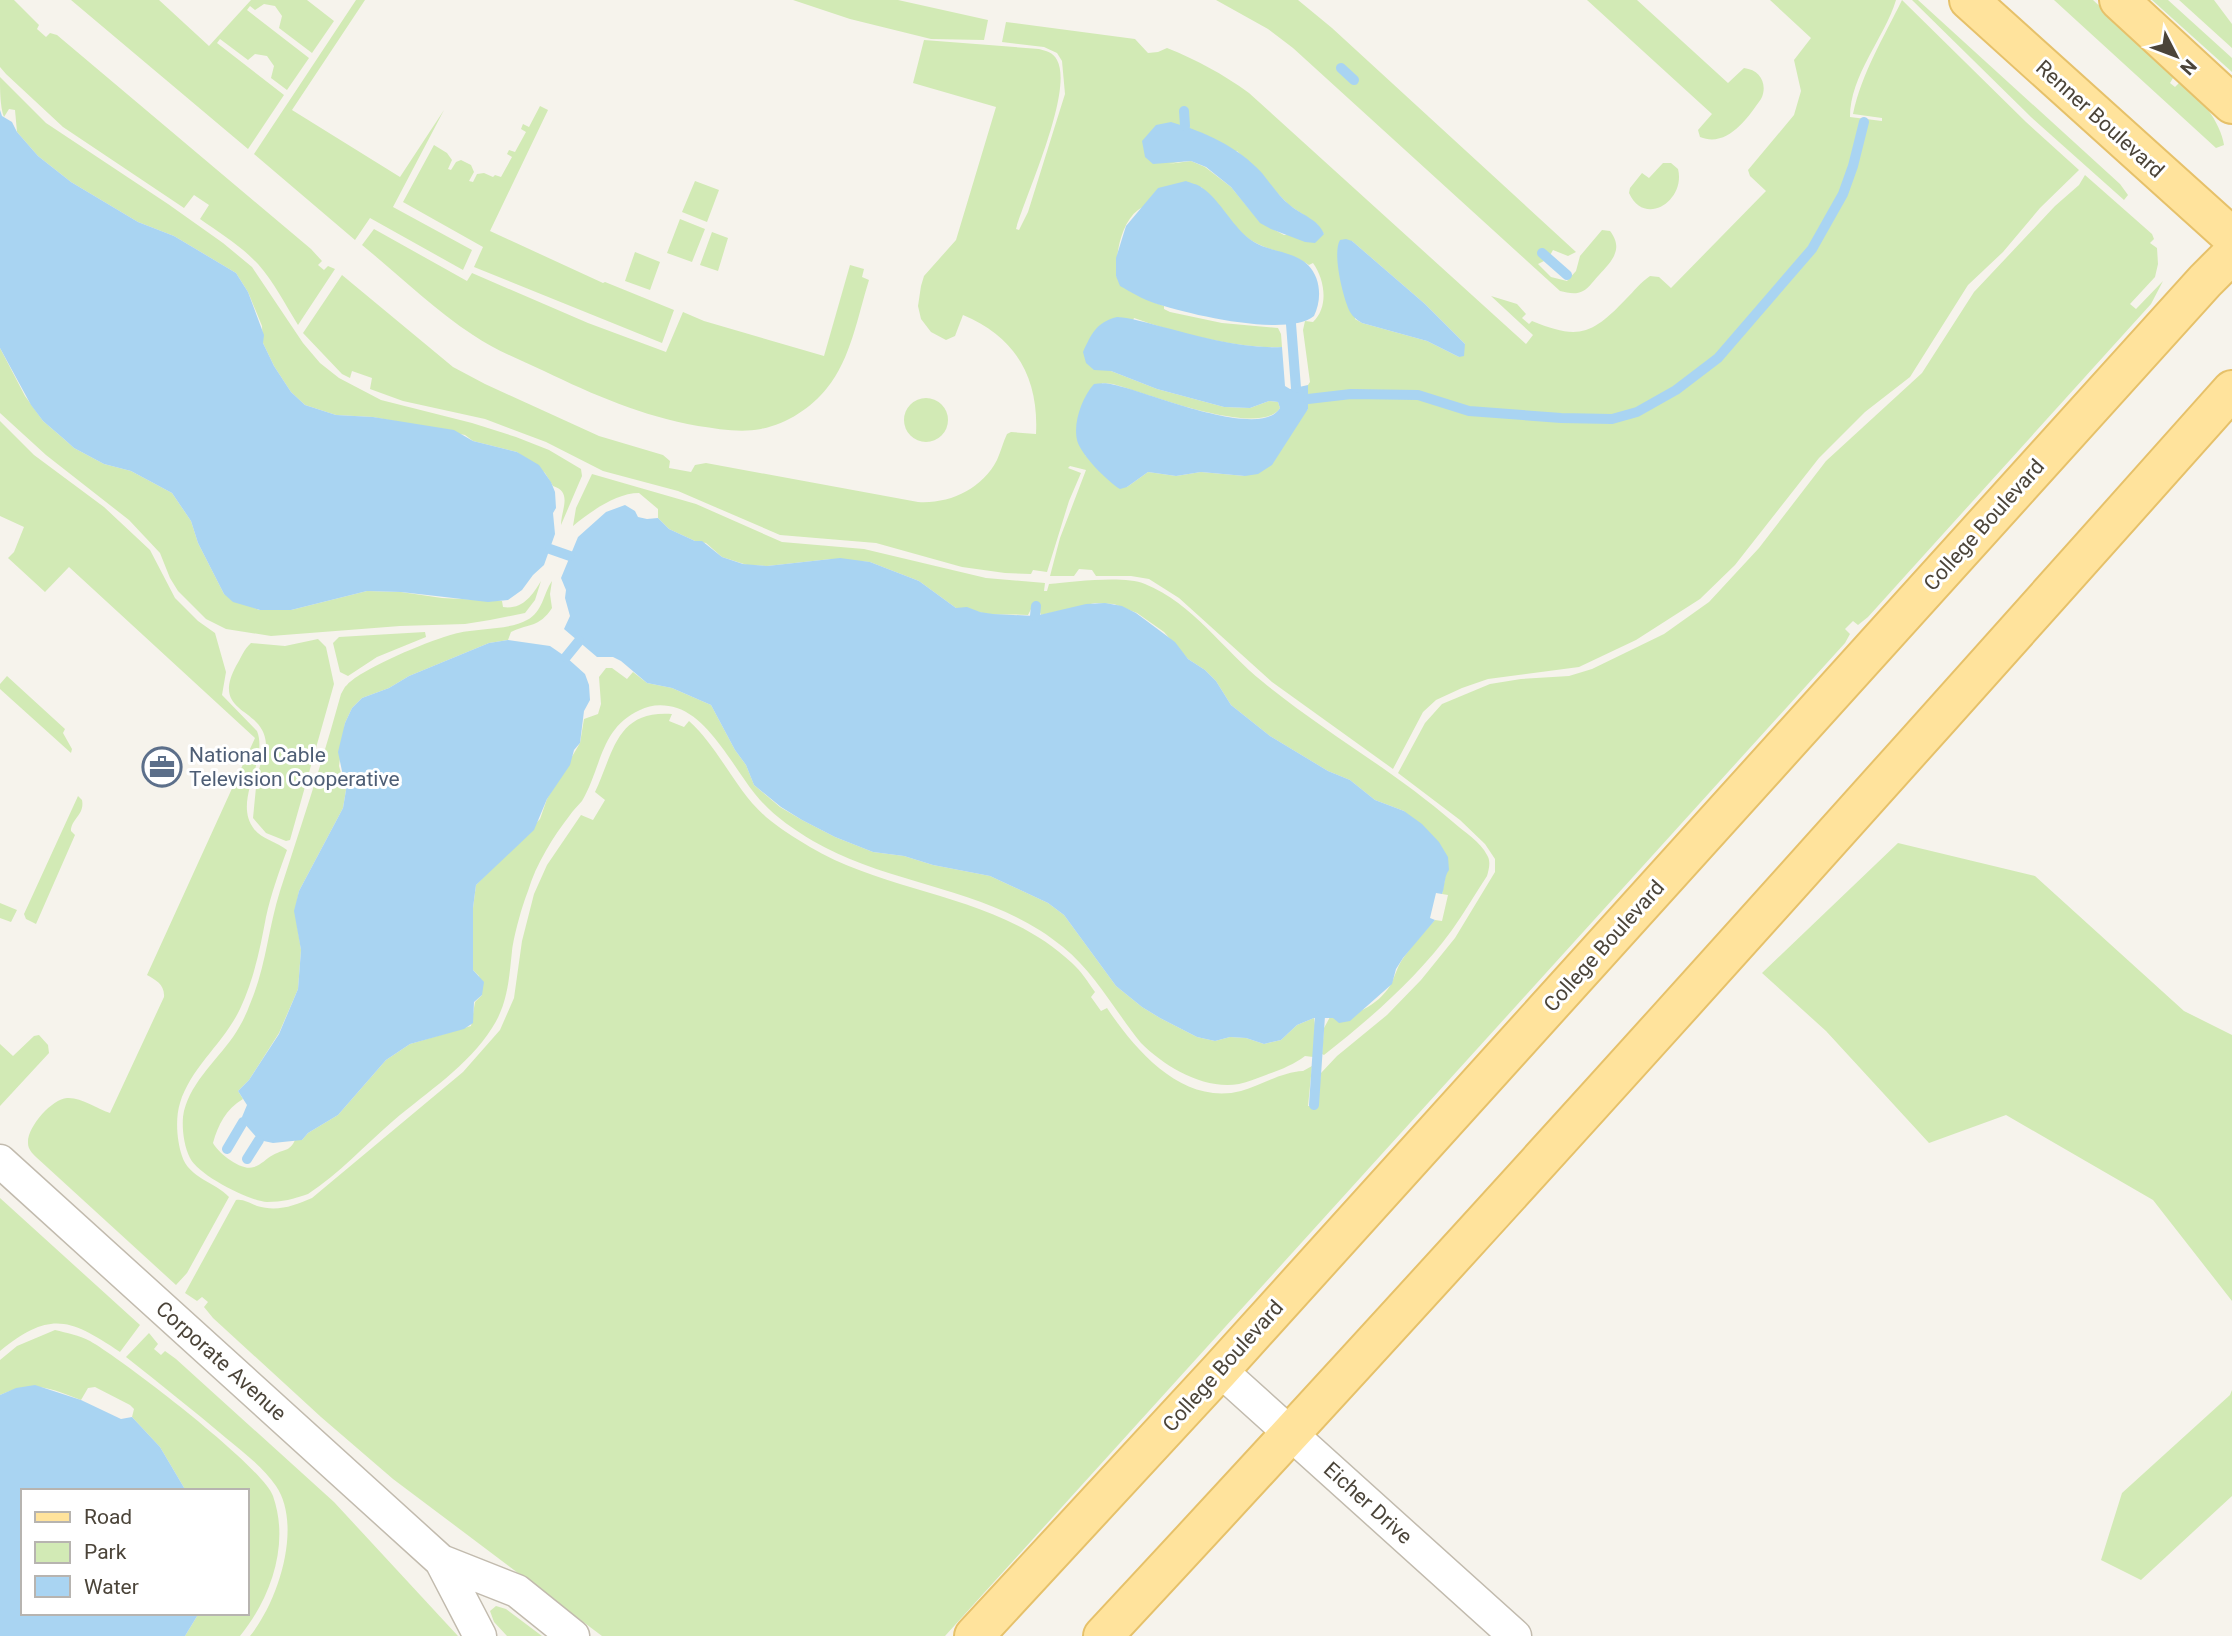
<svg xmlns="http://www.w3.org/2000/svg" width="2232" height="1636" viewBox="0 0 2232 1636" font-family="Roboto,sans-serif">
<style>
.green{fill:#d2eab5;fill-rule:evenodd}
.water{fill:#a9d4f2}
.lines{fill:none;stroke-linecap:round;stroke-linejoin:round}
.stream{stroke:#a9d4f2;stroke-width:10}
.minor-casing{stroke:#c2bbae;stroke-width:35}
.major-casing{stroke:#e6c16a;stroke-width:42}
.minor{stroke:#fff;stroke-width:32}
.major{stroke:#ffe39c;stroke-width:38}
.labels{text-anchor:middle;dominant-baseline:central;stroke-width:6;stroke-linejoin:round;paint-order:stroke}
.street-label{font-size:21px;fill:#4b4439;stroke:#fff}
.service-label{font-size:21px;fill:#4e5e75;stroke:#fff;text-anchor:start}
</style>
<rect width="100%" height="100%" fill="#f6f3ec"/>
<path class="green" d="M0 0H14L39 25 37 29 46 37 50 33 57 35 311 249 322 261 318 265 324 270 328 266 335 269 298 325C285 304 274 282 258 264 241 246 220 233 200 219L209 205 194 195 184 208 63 127 6 74 0 67Z
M71 0H159L209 46 251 0H307L334 21 312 53 279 28 282 16 275 6 264 4 255 10 250 6 247 10 309 58 287 90 271 78 274 66 267 56 255 54 248 60 220 39 217 43 284 95 248 149Z
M356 0H365L292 110 400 177 444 110 393 207 472 250 463 270 370 218 355 240 254 154Z
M793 0H898L988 20 984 40 931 39 850 19Z
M1216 0H1298L1332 28 1576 252 1568 256 1553 250 1548 259 1538 264 1551 277 1567 281 1576 271 1580 256 1602 230 1610 231C1624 249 1612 261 1599 275 1594 280 1589 288 1583 291 1576 295 1568 293 1560 291L1293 48 1268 29Z
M1587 0H1637L1728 83 1744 68C1761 70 1768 85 1761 99 1747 119 1727 148 1700 137L1698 130 1712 114Z
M1770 0H1896C1885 37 1850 75 1850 117L1882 121V118L1853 114C1862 72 1884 37 1902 0L2026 122 2079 170 2040 208 2003 252 1968 285 1910 377 1865 412 1819 458 1735 565 1700 599 1636 640 1579 667 1488 679 1462 688 1436 700 1423 712 1393 769 1272 682 1179 598 1149 579 1131 576H1096L1092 570 1079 569 1074 576H1050L1060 538 1086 470 1070 466 1068 468 1081 473 1069 501 1047 572 1033 570 1031 574 1005 573 962 567 876 543 780 535 678 491 603 471 546 442 485 419 403 401 370 389 372 378 352 371 350 378 342 374 303 333 342 275 453 367 485 384 599 436 663 455 670 461 669 468 691 472 695 465 706 463 918 502C950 504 982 489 997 460 1001 451 1003 442 1007 434L1011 432 1036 434C1039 378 1016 337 963 315L955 336 946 340 931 332 921 319 918 306 921 286 924 276 956 240 996 107 913 83 924 40 1039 49C1046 51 1053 52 1057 60 1074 91 1026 194 1016 229L1019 230 1028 212 1065 94 1062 61 1057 53 1044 47 1002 42 1006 22 1135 39 1148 53 1158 52 1167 48C1197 60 1223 74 1249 93L1526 344 1533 335 1491 296 1517 304 1526 314 1522 318 1529 324 1532 321C1578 340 1592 335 1626 299 1634 291 1641 282 1650 276L1659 277 1671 288 1766 191 1750 176 1748 170 1794 115 1801 91 1794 60 1811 38ZM1237 151 1289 205 1317 224 1324 234 1284 235 1260 222 1231 187 1205 167 1191 161 1168 164ZM1201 187C1219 204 1232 229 1254 242 1272 252 1292 253 1309 265L1313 263C1325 280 1329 307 1313 322L1305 321 1303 330 1310 382 1308 385V409L1245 476 1201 472 1176 476 1148 472 1127 487 1096 466 1085 455 1102 383 1113 384C1143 392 1261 439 1280 408L1278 402 1269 401 1250 408 1224 407 1157 389 1111 371 1134 318C1175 333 1239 349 1282 347L1281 334 1278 328 1222 323 1170 312 1164 309V306L1153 302 1116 276C1116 255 1120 224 1138 210 1147 203 1188 192 1201 187ZM1352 241 1425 304 1465 344 1459 357 1427 341 1362 323 1355 319Z
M1912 0H1918L2120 184 2128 195 2124 200 2031 117Z
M2054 0H2093L2165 67 2173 78 2170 83 2175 87 2179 83C2199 93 2221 123 2224 145L2216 148Z
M2152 0H2168L2232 58V72Z
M2179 0H2214L2232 24V48Z
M0 77 46 123 168 204 223 243 252 267 303 343 320 363 339 378 381 400 472 423 516 437 549 450 581 469 582 476 561 525C561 510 573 492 553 486L545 473 517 452 473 441 465 435 373 417 336 415 305 405 291 392 274 366 263 343 262 326 248 292 236 273 174 236 138 222 71 182 38 156 17 132 15 110 9 109 4 117C0 107 0 89 0 77Z
M540 106 548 110 490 231 603 283 605 282 674 310 662 343 474 267 483 247 403 202 434 145 447 153 452 160 448 169 451 170 456 162 461 160 471 165 474 172 469 181 473 182 477 174 484 173 493 177 495 175 501 177 512 157 507 154 509 150 515 152 526 132 521 129 523 124 529 127Z
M1663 163H1671L1678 169C1686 200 1645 228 1629 193L1630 188 1642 173 1649 178Z
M2085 175 2152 234 2154 239 2150 243 2157 248 2158 264 2155 277 2130 304 2136 309 2163 281 2151 304 1868 617 1858 625 1853 621 1845 629 1850 634 1845 643 945 1636H602L393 1479 321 1417 213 1318 204 1307 208 1302 202 1297 197 1301 185 1293 236 1200C244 1199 249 1203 257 1206 277 1212 294 1206 312 1198L463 1072 500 1030 514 998 522 941 534 894 547 865 581 815 593 820 605 800 595 792C614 752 616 710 672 714L669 721 684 727 689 721C720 749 735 790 766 817 779 828 795 838 810 847 893 896 999 894 1072 963 1081 971 1088 982 1095 992L1091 997 1101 1011 1107 1008C1135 1050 1183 1106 1241 1091 1261 1085 1282 1072 1303 1071L1312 1066 1308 1106H1316L1321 1073 1337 1056 1387 1015 1421 980 1455 938 1495 872V859L1485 844 1460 820 1398 773 1425 723 1442 704 1490 684 1521 679 1569 676 1592 669 1664 634 1709 602 1759 548 1826 461 1922 373 1974 292 2055 206 2079 185Z
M695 181 719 190 707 222 682 212Z
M680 219 705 229 692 262 667 253Z
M374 229 467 281 472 273 588 323 666 352 683 312 704 321 824 356 850 265 864 269 862 277 869 280C858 315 851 359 827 388 811 408 787 424 761 429 740 433 719 429 698 426 642 416 594 395 544 371 520 360 495 350 473 335 433 309 399 275 362 245Z
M712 232 728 238 718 271 700 265Z
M635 252 660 262 650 290 625 281Z
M0 348 25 396 43 421 64 439 74 448 104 464 131 471 172 493 191 521 198 543 224 594 259 610H291L367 591 401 592 442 598 502 601 503 607C522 610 532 596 541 581L535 600 525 613 490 620 465 624 400 626 271 636 226 629 206 619 178 591 170 578 160 553 129 520 46 455 0 413Z
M904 420a22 22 0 1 1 44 0a22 22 0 1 1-44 0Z
M0 421 34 455 104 507 150 550 175 598 198 621 215 633 226 672 222 695 257 731C269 761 232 800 254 829 262 839 277 842 287 850 279 872 271 894 266 917 260 949 254 979 240 1009 224 1043 191 1067 180 1103 175 1119 177 1141 182 1156 189 1178 215 1182 229 1197L187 1273 176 1285 36 1157C32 1153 28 1149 28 1143 27 1127 52 1099 67 1098 81 1097 97 1109 110 1113L164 997C165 985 156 980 147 975L255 738 69 567 45 592 8 558 14 552 24 527 0 516Z
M592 474 696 504 782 542 864 549 986 578 1045 583 1044 591H1047L1049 584C1073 582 1123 575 1145 584 1193 603 1224 651 1263 682 1324 732 1393 770 1453 822 1463 831 1481 842 1487 855 1491 861 1489 869 1487 876 1475 894 1464 913 1452 930 1417 978 1370 1019 1324 1055L1322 1054 1324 1028 1330 1017C1353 1019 1382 1003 1392 982 1396 973 1398 965 1404 957 1413 944 1424 932 1435 920L1442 921 1448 895 1442 894 1446 873 1404 811 1375 800 1350 780 1328 771 1270 736 1231 705 1216 681 1205 670 1188 659 1164 632 1137 613 1114 604 1095 603 1041 615 1037 604 1033 605 1028 615C1015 614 1002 615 989 614 975 612 970 608 956 608L919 581 870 562 831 559 767 566 747 565 722 557 706 543 695 541 669 529 658 518V509L639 493C616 493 590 512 573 526L576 508Z
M552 581 550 594 552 608C539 628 529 623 511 632L508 640 489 643 409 676 389 688 362 698 352 708 345 723 339 766 346 790 343 808 299 891 295 911 301 950 298 989 279 1033 249 1080 238 1091 243 1099C226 1109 218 1125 213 1143 218 1153 242 1172 254 1167 261 1165 267 1158 273 1155 283 1149 290 1152 295 1140H302L308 1133 338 1115 386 1060 410 1044 471 1026 475 1002 482 995 479 976 473 970V908L476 885 540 819 547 799 580 743 584 719 598 714 601 704 599 677 606 668H612L627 679 633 672 647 683 672 688 711 705 735 750 746 765 754 785 780 807 802 820 835 837 873 852 904 856 933 865 990 876 1048 903 1064 915 1116 986 1142 1007 1160 1018 1197 1037 1215 1041 1230 1037 1246 1038 1264 1044 1281 1040 1297 1025 1314 1018 1315 1025 1313 1057 1305 1056C1293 1065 1280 1070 1266 1075 1257 1078 1248 1082 1239 1084 1204 1090 1165 1067 1141 1043 1115 1011 1095 973 1063 947 991 887 892 887 813 841 791 828 771 814 755 794 734 768 710 719 677 708 665 704 651 704 640 710 600 728 602 767 582 801 578 806 573 810 570 815 553 837 536 864 528 891 522 906 514 935 512 951 509 978 508 1004 492 1028 468 1066 427 1092 393 1121 365 1145 339 1174 308 1194 294 1199 282 1202 267 1202 249 1201 198 1175 190 1158 184 1146 182 1130 183 1117 187 1086 216 1061 233 1037 240 1027 246 1015 250 1004 266 967 268 929 280 891 301 826 323 760 341 694 343 691 344 687 347 685 362 668 435 638 458 633 478 628 510 630 527 620 543 612 543 594 552 581Z
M425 632 426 637 377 657 348 676 340 672 333 643 339 637Z
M318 639 326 647 334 684 290 840 286 841 266 833 253 818 257 777 266 744C264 706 210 715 236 666 241 658 244 649 251 643L285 646Z
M7 676 65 729 63 733 72 749 71 753 0 689V684Z
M78 796 82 800C85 815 71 819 71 831L75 835 36 924 26 919 24 914Z
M1898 843 2035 876 2184 1011 2232 1035V1301L2153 1200 2006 1115 1929 1143 1826 1031 1762 973Z
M0 903 17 910 11 922 0 918Z
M39 1035 48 1045 49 1053 0 1106V1044L13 1056 34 1036Z
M0 1198 140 1325 120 1352C70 1319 51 1310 0 1351Z
M55 1330C67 1333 79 1335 90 1341 123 1360 262 1466 273 1496 290 1544 271 1598 240 1636H185L199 1613H247V1491H186L160 1447 132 1417 134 1409 130 1405 95 1387 88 1388 81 1400C49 1388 33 1380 0 1395V1360L17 1346Z
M149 1333 158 1344 154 1349 161 1355 165 1351 176 1359 334 1502 458 1636H250C278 1602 303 1526 276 1486 263 1467 243 1452 226 1438 193 1410 160 1384 126 1357Z
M2232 1390V1496L2141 1580 2101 1560 2122 1493 2230 1395Z
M496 1606 506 1609 542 1636H507L494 1622 490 1611Z"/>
<path class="water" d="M0 110 2 116 12 122 17 132 38 156 71 182 138 222 174 236 236 273 248 292 264 335 263 343 274 366 291 392 305 405 336 415 373 417 454 430 473 441 517 452 539 465 551 482 555 492 556 508 553 513 555 534 544 565 533 575 522 590 508 600 488 602 401 592 367 591 291 610H260L233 602 224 594 198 543 191 521 172 493 131 471 104 464 74 448 64 439 43 421 31 405 0 348Z
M1171 122C1205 132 1237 146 1262 173 1271 184 1279 197 1291 206 1302 215 1319 220 1324 234L1315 243 1305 242 1271 229 1260 223 1231 187 1206 167 1191 161 1153 164 1145 157 1142 141 1156 125Z
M1186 181C1190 183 1197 184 1201 187 1222 201 1232 228 1254 242 1270 252 1294 251 1308 265 1321 278 1322 300 1314 316 1287 338 1187 314 1154 303 1142 299 1131 292 1120 286L1116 276V258L1126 226 1158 188Z
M1346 239 1352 241 1425 304 1465 344 1464 356 1459 357 1427 341 1362 323C1357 320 1353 317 1350 312 1343 298 1332 253 1340 240Z
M1117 317C1132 318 1144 322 1159 326 1199 336 1240 349 1282 347L1285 386 1290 389 1308 385V409L1272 465 1258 474 1245 476 1201 472 1176 476 1148 472 1127 487 1120 489C1108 482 1080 454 1077 440 1073 423 1082 397 1094 384 1101 383 1108 383 1115 385 1145 391 1261 441 1280 408L1278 402 1269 401 1250 408 1224 407 1157 389 1111 371 1094 370 1086 363 1083 352C1091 335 1096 322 1117 317Z
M625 505 635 511 638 517 647 519 658 518 669 529 695 541H702L722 557 743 564 767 566 840 558 870 562 919 581 956 608 967 607 980 612 993 614 1035 616 1086 604 1105 603 1122 606 1136 613 1175 642 1188 659 1205 670 1216 681 1231 705 1270 736 1328 771 1350 780 1375 800 1404 811 1422 824 1439 842 1448 857 1449 870C1444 876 1445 887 1442 894L1436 893 1430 918 1435 920 1403 958 1396 969 1392 984 1350 1021 1339 1023 1333 1018H1314L1297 1025 1281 1040 1264 1044 1246 1038 1230 1037 1215 1041 1197 1037 1160 1018 1142 1007 1116 986 1064 915 1048 903 990 876 933 865 904 856 873 852 835 837 802 820 781 807 754 785 746 765 735 750 711 705 672 688 647 683 621 661 613 657H597L564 629 570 616 565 598 566 590 561 578 578 537 606 512Z
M508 640 550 646 566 657 585 674 589 685 590 700 584 711 580 743 574 750 570 765 547 799 534 830 476 885 473 908V970L484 982 482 995 474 1002 473 1023 464 1029 410 1044 386 1060 338 1115 308 1133 302 1140 273 1143 259 1140 243 1122 242 1117 247 1105 238 1091 249 1080 279 1034 298 989 301 950 294 911 299 891 343 808 346 790 338 752 345 723 352 708 362 698 389 688 409 676 489 643Z
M35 1385 81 1400 121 1419 132 1417 160 1447 186 1491H23V1613H199L185 1636H0V1395L16 1388Z"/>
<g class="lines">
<path class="stream" d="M1341 68 1354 80
M1184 111 1185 126
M1542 253 1567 275
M1291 324 1296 388
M1308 399 1351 394 1418 395 1469 411 1561 418 1612 419 1637 412 1676 390 1718 358 1812 249 1843 194 1853 166 1864 122
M550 549 570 556
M1035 616 1036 606
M566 657 579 641
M1314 1105 1320 1016
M227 1149 243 1122
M247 1159 259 1140"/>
<g class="minor-casing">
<path id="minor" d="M0 1161 441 1561 480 1636
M1220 1370 1515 1636
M441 1561 517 1591 573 1636"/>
</g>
<g class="major-casing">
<path id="major" d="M1969 0 2232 237
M2119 0 2232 104
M974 1636 1220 1370 2205 281 2232 254
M1103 1636C1485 1226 1859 808 2232 390"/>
</g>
<use href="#minor" class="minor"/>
<use href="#major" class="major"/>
</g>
<defs>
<g id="office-ring" transform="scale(2.0125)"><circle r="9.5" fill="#fff" stroke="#5c6f8a" stroke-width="1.5"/><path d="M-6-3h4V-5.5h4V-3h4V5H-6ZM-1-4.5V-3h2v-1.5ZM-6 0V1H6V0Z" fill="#5c6f8a"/></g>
</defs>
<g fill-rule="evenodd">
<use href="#office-ring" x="162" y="767"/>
</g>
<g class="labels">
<g class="street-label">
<text transform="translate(2100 119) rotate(42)">Renner Boulevard</text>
<text transform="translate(1984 525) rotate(-48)">College Boulevard</text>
<text transform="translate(1604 946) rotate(-48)">College Boulevard</text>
<text transform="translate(221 1361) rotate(42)">Corporate Avenue</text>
<text transform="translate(1223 1366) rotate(-48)">College Boulevard</text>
<text transform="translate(1368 1503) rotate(42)">Eicher Drive</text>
</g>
<g class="service-label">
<text x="189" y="755">National Cable<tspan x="189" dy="24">Television Cooperative</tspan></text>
</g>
</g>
<rect x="21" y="1489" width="228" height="126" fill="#ffffff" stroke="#b7b4b0" stroke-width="2"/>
<rect x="35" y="1512" width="35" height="10" fill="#ffe39c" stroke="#b7b4b0" stroke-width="2"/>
<text x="84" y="1524" font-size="21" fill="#4b4439">Road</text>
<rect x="35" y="1542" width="35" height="21" fill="#d2eab5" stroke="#b7b4b0" stroke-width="2"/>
<text x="84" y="1559" font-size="21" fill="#4b4439">Park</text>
<rect x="35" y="1576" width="35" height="21" fill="#a9d4f2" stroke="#b7b4b0" stroke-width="2"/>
<text x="84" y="1594" font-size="21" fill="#4b4439">Water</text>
<g transform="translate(2176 56) rotate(132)" stroke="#ffffff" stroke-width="5" paint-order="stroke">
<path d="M0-5L12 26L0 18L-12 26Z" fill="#4b4439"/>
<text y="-10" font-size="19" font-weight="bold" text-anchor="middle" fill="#4b4439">N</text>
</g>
</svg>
